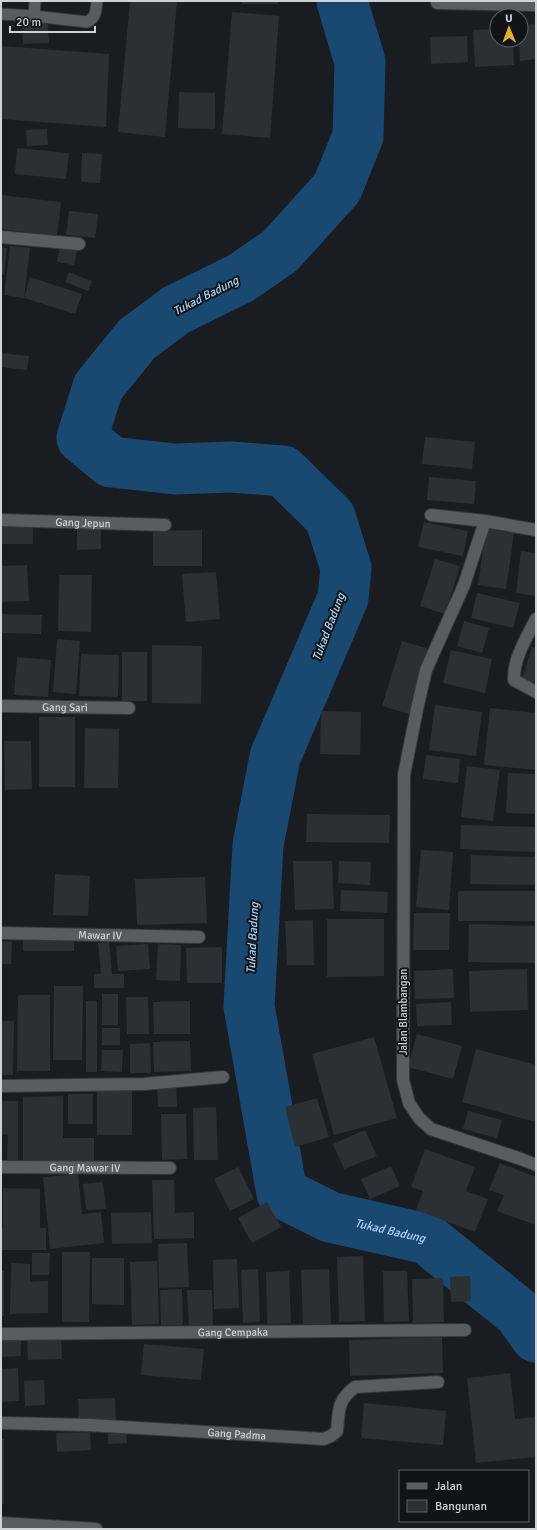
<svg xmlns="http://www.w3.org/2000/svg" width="537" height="1530" viewBox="0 0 537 1530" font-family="Signika,sans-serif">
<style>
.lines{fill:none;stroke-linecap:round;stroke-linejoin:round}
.river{stroke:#194871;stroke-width:51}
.building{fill:#2b3034}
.lane-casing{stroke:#35383b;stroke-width:13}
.street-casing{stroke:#35383b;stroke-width:14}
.lane{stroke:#585d62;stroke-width:11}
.street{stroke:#585d62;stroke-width:12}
.labels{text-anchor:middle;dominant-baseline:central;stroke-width:4;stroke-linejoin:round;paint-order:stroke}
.street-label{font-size:11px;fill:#cfd2d5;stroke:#101417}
.water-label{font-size:12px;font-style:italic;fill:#abd3fa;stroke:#101417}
</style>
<rect width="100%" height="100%" fill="#191d21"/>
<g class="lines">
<path class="river" id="s1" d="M342 1 360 62 358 136 337 188 280 251 241 278 176 310 137 339 98 387 82 438 111 462 175 469 231 467 283 471 330 517 346 568 343 598 275 757 258 845 249 1006 282 1193 330 1217 427 1239 519 1313 536 1337"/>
</g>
<path class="building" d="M130 1H177L165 137 118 132Z
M242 1H278V4H242Z
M232 12 279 16 270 138 222 134Z
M48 23 49 43 23 44 22 24Z
M536 24V59L520 61 519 40H521V25Z
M497 29V40H513L514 65 475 67 473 30Z
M467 36 468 62 431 64 430 37Z
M1 46 109 54 106 127 1 119Z
M179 92 215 93V129L178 128Z
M47 129 48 145 27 146 26 130Z
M17 148 69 153 66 179 15 174Z
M82 153 102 154 100 183 81 182Z
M1 195 61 202 57 236 1 229Z
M69 211 98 214 95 238 66 235Z
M10 246 30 248 24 298 4 295Z
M60 246 77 250 74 265 57 262Z
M1 247 7 248 4 275H1Z
M69 272 92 281 88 291 65 282Z
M30 277 82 294 75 314 24 298Z
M1 353 29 356 27 370 1 367Z
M425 437 475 442 472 469 422 464Z
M429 477 476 481 474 504 427 500Z
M424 522 468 531 463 556 418 547Z
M2 526H33V544H2Z
M77 527H101V549L77 550Z
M486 529 514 533 506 589 478 585Z
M202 530V566H153V531Z
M521 551 536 553V596L516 593Z
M435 559 460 566 445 614 420 606Z
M27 565 29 601 1 602V566Z
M216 572 220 619 186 622 182 574Z
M59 575H92L91 632 58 631Z
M477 593 520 603 513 628 471 618Z
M1 614 42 615 41 634 1 633Z
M464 621 489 628 482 653 457 646Z
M57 639 80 641 76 694 53 692Z
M402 641 432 650 412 715 382 706Z
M152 645 202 646 201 704 152 703Z
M532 647 536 648V683L522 679Z
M451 650 492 659 485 693 443 683Z
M122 652H147V701H122Z
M81 654 119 655 118 697 79 696Z
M17 657 51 660 48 697 14 695Z
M435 705 482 712 476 756 429 750Z
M490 708 536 713V770L484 765Z
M321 711 361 712 360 755 320 754Z
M39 717H75V787H39Z
M85 728 119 729 118 788H84Z
M4 741H31L32 789 5 790Z
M426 755 460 759 458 783 423 779Z
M467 766 500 770 493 821 461 817Z
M508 773 536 774V814L506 813Z
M307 814 390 815 389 843 306 842Z
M461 825 536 827V852L460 849Z
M421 850 453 852 449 910 416 907Z
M471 855 536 857V885L470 884Z
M293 861H332L334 909 295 910Z
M339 861 371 862 370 885 338 883Z
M55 874 90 876 88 916 53 915Z
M205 877 207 923 137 925 135 879Z
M341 890 388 892 387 913 340 911Z
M458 891H536V921H458Z
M414 913H450L449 950H413Z
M327 919H384V976L327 977Z
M313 920 314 965H287L285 921Z
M469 924 536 926 535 963 468 962Z
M23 940 74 941V951H23Z
M1 941 12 942 11 964H1Z
M109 942 112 974H124V988H94V974H101L98 943Z
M148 944 150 969 118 971 116 946Z
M158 944 181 945 180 981 156 980Z
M222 947V983H187L186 948Z
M453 969 454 998 415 999 414 971Z
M527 969 528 1010 470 1012 469 971Z
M54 986H83L82 1060H53Z
M102 994H118V1025H102Z
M18 995H50V1071H17Z
M126 997H148L149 1034H127Z
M86 1001H97V1072H86Z
M190 1001V1034H154L153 1002Z
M451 1002 452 1025 417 1026 416 1004Z
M1 1021H14L13 1075H1Z
M102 1028H120V1045H102Z
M417 1034 462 1046 453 1079 408 1067Z
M374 1037 397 1118 334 1135 312 1054Z
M190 1041 191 1071 154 1072 153 1042Z
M150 1043 151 1073H130V1044Z
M476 1049 536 1065V1122L462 1102Z
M102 1050H123L122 1072 101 1071Z
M176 1083 177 1107H158L157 1084Z
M97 1087H132V1135H97Z
M68 1094H93V1124H68Z
M63 1096V1138H94V1163L23 1162V1097Z
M317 1098 329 1137 295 1147 285 1107Z
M1 1101H18V1162H7L8 1134 1 1135Z
M216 1107 218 1160H194L193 1108Z
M468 1111 502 1120 497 1138 463 1129Z
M161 1114H186L187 1159 162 1160Z
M365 1130 377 1156 344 1169 333 1144Z
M425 1149 475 1167 466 1191 488 1199 475 1232 416 1210 423 1191 411 1187Z
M500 1163 536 1177V1225L497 1211 504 1195 489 1190Z
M391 1166 400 1186 370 1199 361 1179Z
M238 1167 254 1199 230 1211 214 1179Z
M78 1174 82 1214 101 1212 104 1243 50 1249 43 1177Z
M152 1180H174L175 1213 194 1212V1238L154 1239Z
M103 1182 106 1209 86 1210 83 1184Z
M3 1188 40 1189V1228H46V1250H1V1228H3Z
M267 1202 281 1227 252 1243 238 1218Z
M151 1212 152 1243 112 1244 111 1213Z
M187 1243 189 1287 159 1288 158 1244Z
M62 1252H90L89 1322H62Z
M32 1253H50L49 1275H32Z
M363 1256 365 1321 339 1322 337 1257Z
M92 1258H124V1305L92 1304Z
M237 1259 239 1308 214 1309 213 1260Z
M157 1261 159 1324 132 1325 130 1262Z
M11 1263 30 1264V1282L48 1281V1313L10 1314Z
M258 1269 260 1322 243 1323 241 1270Z
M329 1269 331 1324H303L301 1270Z
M1 1271H4V1316H1Z
M289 1271 291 1323 267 1324 266 1272Z
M383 1271H407L409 1321 384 1322Z
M470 1276 471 1301 451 1302 450 1277Z
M443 1278 444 1322 413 1323 412 1279Z
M182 1289 183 1325H161L160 1290Z
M187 1290H212L213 1326 189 1327Z
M21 1334V1356L1 1357V1335Z
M61 1334 62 1359 28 1360 27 1335Z
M442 1337 443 1373 350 1376 349 1340Z
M144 1344 204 1349 201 1380 141 1375Z
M18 1368 19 1401 1 1402V1369Z
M510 1373 515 1419 536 1417V1457L476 1463 467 1378Z
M44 1380 45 1405 25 1406 24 1381Z
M115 1398 116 1420 79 1421 78 1399Z
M364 1403 446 1411 443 1445 361 1438Z
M126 1428 127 1443 108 1444V1429Z
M90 1432 91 1450 57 1452 56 1433Z
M1 1439H4V1504H1Z"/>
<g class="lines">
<g class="lane-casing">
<path id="lane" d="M1 14 34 16 87 22C96 18 96 10 97 1
M34 16 35 1"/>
</g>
<g class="street-casing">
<g id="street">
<path d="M437 3 536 5"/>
<path d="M1 237 79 244"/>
<path d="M431 515 485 521 536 530"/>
<path id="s2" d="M1 520 165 525"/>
<path d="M485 521 464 585 426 670 417 709 404 775 403 1080 409 1103 419 1118 431 1129 521 1159 536 1165"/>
<path d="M536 619C527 637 513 659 514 680L536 692"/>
<path id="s3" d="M1 706 129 708"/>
<path id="s4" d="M1 933 199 937"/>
<path d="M1 1086 144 1084 223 1077"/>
<path id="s5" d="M1 1167 170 1168"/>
<path id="s6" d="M1 1334 465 1330"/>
<path id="s7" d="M1 1423 89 1425 324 1439 331 1436 337 1431C339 1410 337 1401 355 1387L438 1382"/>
<path d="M1 1523 96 1529"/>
</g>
</g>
<use href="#lane" class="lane"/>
<use href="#street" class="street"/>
</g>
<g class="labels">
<g class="street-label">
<text stroke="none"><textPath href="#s2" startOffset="82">Gang Jepun</textPath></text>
<text stroke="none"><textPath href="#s3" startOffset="64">Gang Sari</textPath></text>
<text stroke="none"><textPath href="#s4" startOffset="99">Mawar IV</textPath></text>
<text transform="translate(403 1012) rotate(-90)">Jalan Blambangan</text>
<text stroke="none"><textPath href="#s5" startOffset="84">Gang Mawar IV</textPath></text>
<text stroke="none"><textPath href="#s6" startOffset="232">Gang Cempaka</textPath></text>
<text stroke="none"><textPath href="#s7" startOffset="236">Gang Padma</textPath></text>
</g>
<g class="water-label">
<text transform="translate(206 296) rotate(-27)">Tukad Badung</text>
<text transform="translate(329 627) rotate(-69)">Tukad Badung</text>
<text transform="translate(253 938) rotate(-87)">Tukad Badung</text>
<text stroke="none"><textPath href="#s1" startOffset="1651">Tukad Badung</textPath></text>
</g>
</g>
<rect width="537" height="1530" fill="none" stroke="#cfd2d5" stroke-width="4"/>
<rect x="399" y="1470" width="130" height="52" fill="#101417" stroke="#5c6063"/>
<rect x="407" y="1483" width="20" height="6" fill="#585d62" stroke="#5c6063"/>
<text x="435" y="1490" font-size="12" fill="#cfd2d5">Jalan</text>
<rect x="407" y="1500" width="20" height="12" fill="#2b3034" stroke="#5c6063"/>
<text x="435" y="1510" font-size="12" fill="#cfd2d5">Bangunan</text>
<g transform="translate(509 28) rotate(359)"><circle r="19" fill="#101417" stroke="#5c6063"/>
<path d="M0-3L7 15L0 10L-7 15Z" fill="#dfb034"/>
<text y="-6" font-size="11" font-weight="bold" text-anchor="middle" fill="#cfd2d5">U</text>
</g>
<path d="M10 26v6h85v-6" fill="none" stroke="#cfd2d5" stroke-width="2"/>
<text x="16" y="26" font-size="12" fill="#cfd2d5" stroke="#101417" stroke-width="3" paint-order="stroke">20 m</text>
</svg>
